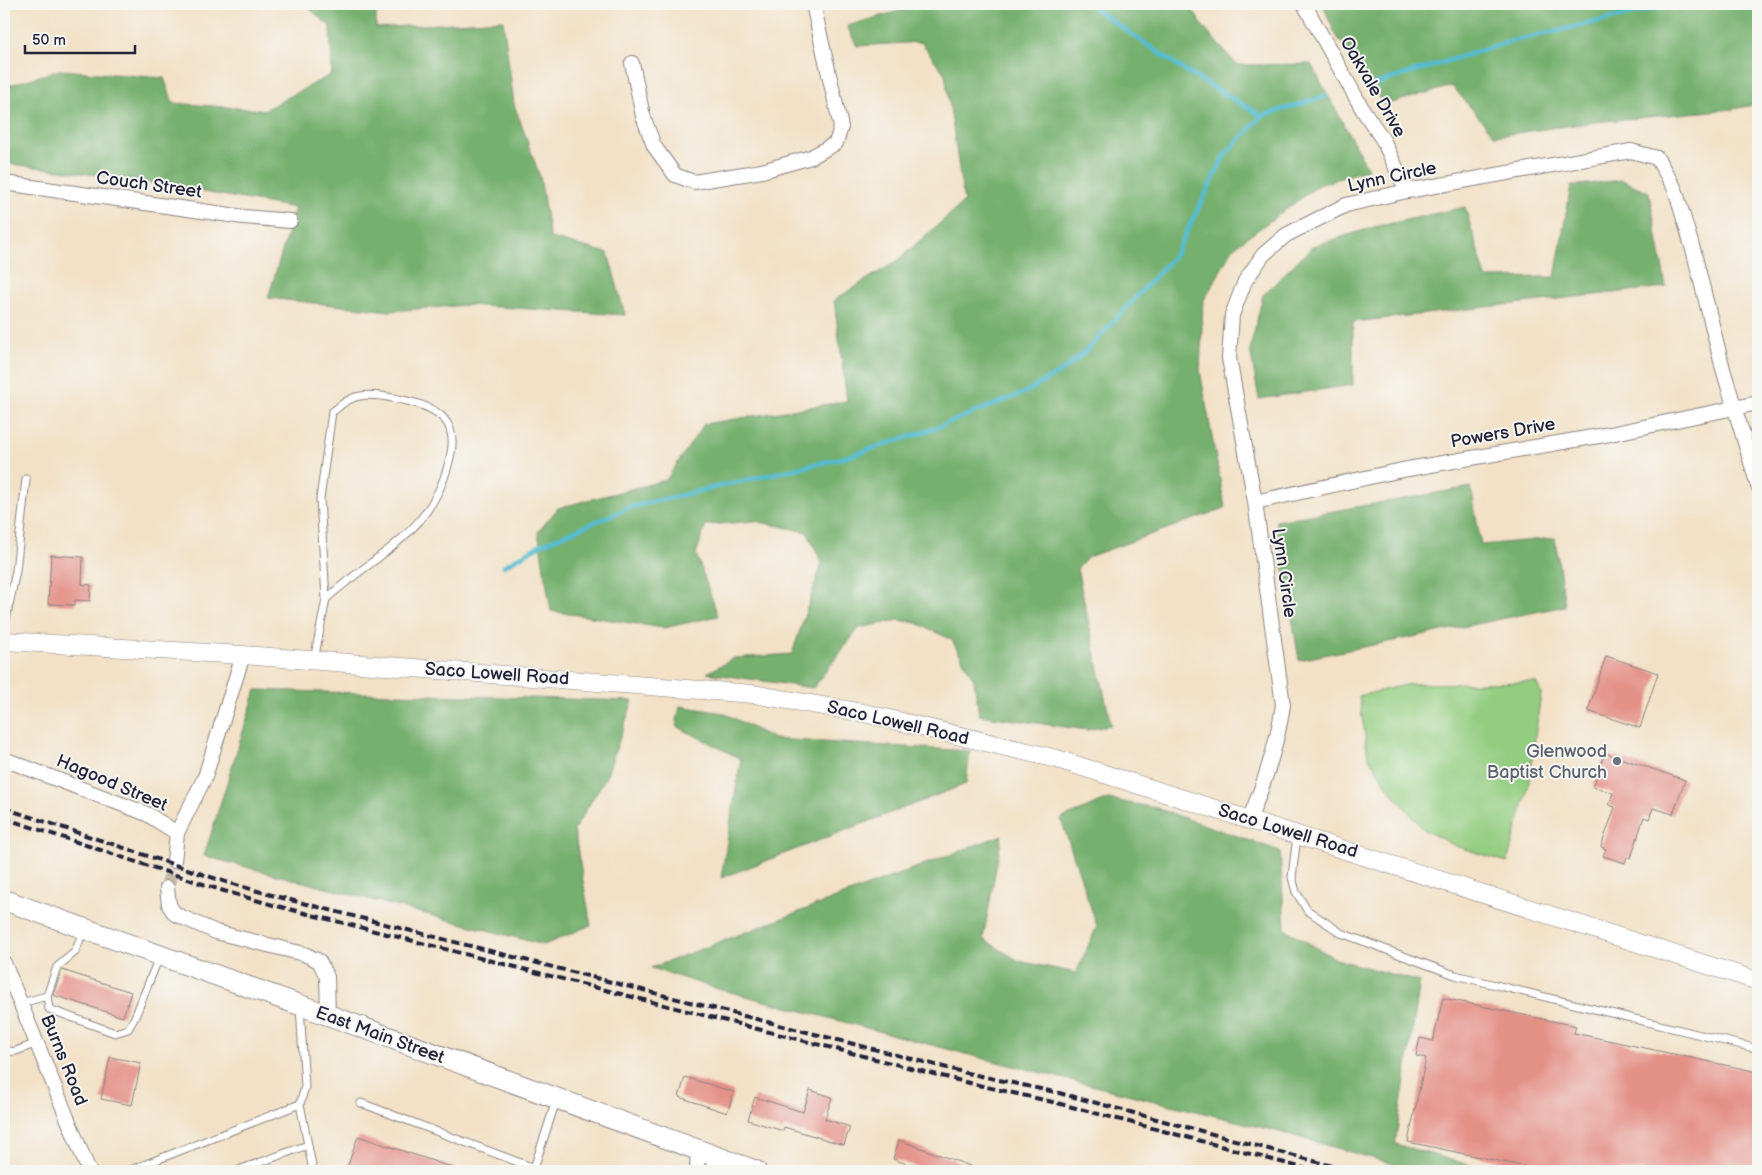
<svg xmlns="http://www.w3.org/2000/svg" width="1762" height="1175" viewBox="0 0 1762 1175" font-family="'Balsamiq Sans',sans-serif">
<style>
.green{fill:#93cd80;stroke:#5a785e}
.forest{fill:#76b06e;stroke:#4c6954}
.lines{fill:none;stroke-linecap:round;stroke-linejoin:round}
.stream{stroke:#53bbd1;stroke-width:4.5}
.building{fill:#e49188}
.minor-tunnel{stroke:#c8bbaa;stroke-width:14;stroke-dasharray:14 7;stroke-linecap:butt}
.service-casing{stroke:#8a8280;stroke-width:9}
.minor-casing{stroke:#8a8280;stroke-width:16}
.tertiary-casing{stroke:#8a8280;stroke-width:19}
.secondary-casing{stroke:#8a8280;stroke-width:22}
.service{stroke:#fff;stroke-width:7}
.minor{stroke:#fff;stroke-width:14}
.tertiary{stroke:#fff;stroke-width:18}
.secondary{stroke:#fff;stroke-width:20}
.rail{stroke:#22223b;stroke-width:4;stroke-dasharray:8 4;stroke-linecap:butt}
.worship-dot{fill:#6b7280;stroke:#f6f6f2;stroke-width:2}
.labels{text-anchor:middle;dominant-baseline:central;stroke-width:4;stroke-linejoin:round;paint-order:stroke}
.street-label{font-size:18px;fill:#22223b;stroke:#f6f6f2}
.worship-label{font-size:18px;fill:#5b616d;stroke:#f6f6f2;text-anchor:end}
</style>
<rect width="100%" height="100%" fill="#f6f6f2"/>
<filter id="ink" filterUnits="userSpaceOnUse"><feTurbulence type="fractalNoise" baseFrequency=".02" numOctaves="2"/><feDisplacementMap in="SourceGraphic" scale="10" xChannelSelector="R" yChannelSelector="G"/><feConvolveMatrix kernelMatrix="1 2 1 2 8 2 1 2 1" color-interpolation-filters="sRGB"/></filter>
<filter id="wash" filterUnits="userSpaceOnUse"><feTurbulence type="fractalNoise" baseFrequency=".0096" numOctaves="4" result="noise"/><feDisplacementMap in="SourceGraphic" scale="20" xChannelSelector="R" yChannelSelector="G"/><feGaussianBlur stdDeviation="1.12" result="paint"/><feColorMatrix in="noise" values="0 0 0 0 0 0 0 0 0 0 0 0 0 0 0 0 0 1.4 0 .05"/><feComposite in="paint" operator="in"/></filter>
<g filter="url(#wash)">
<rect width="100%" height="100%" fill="#f2e1c6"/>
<path class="green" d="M1536 682 1541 693 1528 788 1507 862 1458 847 1424 830 1390 790 1368 756 1359 696 1409 684Z"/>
<path class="forest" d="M312 4H376V28L503 20 514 104 540 177 550 238 608 253 625 315 467 305 390 311 268 298 295 208 135 180 4 163V87L59 70 164 78 173 103 264 110 332 74 330 26 310 9Z
M923 4H1189L1204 28 1237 65 1311 64 1368 169 1319 185 1233 248 1203 302 1200 371 1225 508 1088 557 1077 569 1111 725 1087 730 979 715 974 680 952 640 917 623 899 620 859 628 813 688 707 673 734 658 792 654 822 563 807 532 755 521 706 525 696 554 718 616 664 628 551 611 538 532 558 508 666 480 704 424 847 401 834 300 897 261 964 202 945 74 921 42 857 46 847 26Z
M1323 4H1758V104L1733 109 1594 122 1495 136 1452 86 1384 105 1334 32Z
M1622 180 1649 192 1666 287 1353 322V385L1259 399 1250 349 1263 295 1313 246 1374 227 1465 207 1486 278 1555 277 1571 186Z
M1471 487 1481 545 1555 538 1565 606 1299 660 1276 521Z
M256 690 633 701 606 777 574 830 591 925 544 945 204 856Z
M680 706 724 713 774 739 970 751 966 784 721 878 741 759 676 726Z
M1108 799 1156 808 1280 851 1285 929 1336 959 1420 982 1395 1144 1490 1171H1418L1276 1131 985 1059 711 987 651 968 1002 835 983 939 1019 961 1076 973 1097 926 1061 819Z"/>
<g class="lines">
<path class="stream" d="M1091 4 1098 11 1187 72 1262 116
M1375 84 1508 42 1675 4
M504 566 542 544 631 507 846 457 933 429 1026 392 1065 369 1089 348 1175 255 1226 153 1262 116 1326 96"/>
</g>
<g id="blocks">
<path class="building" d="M51 555 83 557 82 584 91 585 90 601 75 600V605L48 604Z
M1606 656 1658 673 1640 728 1588 711Z
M1605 753 1685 780 1673 814 1653 808 1649 819 1644 817 1631 858 1627 857 1625 863 1603 856 1606 849 1601 847 1615 807 1609 805 1613 793 1593 787Z
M62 970 131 992 123 1017 53 995Z
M1443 998 1576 1026 1574 1033 1758 1072V1171H1546L1408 1142 1426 1058 1416 1056 1420 1038 1433 1041Z
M110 1057 141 1063 132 1105 101 1099Z
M685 1077 734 1092 727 1113 679 1097Z
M810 1090 832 1097 825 1119 850 1127 844 1145 784 1127 783 1131 748 1120 755 1097 803 1112Z
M358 1136 457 1169V1171H346Z
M899 1140 981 1170V1171H927L893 1159Z"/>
</g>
</g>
<g filter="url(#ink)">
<use href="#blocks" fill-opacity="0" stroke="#8a8280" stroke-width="1"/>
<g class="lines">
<path class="minor-tunnel" d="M167 888 174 861"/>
<g class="service-casing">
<path id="service" d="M4 629 16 571 26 479
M314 660 326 599 320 499 332 412C338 408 344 401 351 399 367 391 394 398 411 402 439 409 457 422 451 453 435 533 380 550 326 599
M1297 836 1292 877 1296 892 1307 910 1341 933 1455 975 1758 1049
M84 929 75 952 57 967 47 996 49 1009 115 1033 128 1029 135 1017 159 957
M21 1003 47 996
M4 1052 16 1051 37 1043
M361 1103 542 1171
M300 1104 313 1171
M128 1171 300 1104 305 1087 300 1007
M236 1171 308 1145
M533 1171 556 1101"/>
</g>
<g class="minor-casing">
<path id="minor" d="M1304 4 1363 110 1383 140 1407 191
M632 63 643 116 654 146 675 175 694 182 762 171 811 157 836 143 841 127 813 4
M4 183 244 217 290 221
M1255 502 1402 470 1610 434 1758 403
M4 759 147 814 177 833 174 861
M1249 820C1265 782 1277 746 1283 705L1255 502 1229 358 1232 315 1245 281 1263 255 1286 235 1346 205 1407 191 1631 151 1657 158 1675 189 1694 253 1723 369 1758 486
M177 833 205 777 243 655
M167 888 169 905 175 914 216 932 304 954 319 961 327 977 328 1015
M4 963 89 1171
M697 1171 698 1150"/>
</g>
<g class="tertiary-casing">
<path id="tertiary" d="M4 641 243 655 753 694 864 713 1057 759 1758 981"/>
</g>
<g class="secondary-casing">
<path id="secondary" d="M4 900 328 1015 756 1171"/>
</g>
<use href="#service" class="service"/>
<use href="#minor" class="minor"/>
<use href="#tertiary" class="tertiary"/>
<use href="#secondary" class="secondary"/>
<path class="rail" d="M4 808 226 882 275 896 967 1073 1059 1093 1351 1171
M4 818 224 891 273 905 965 1082 1057 1103 1315 1171"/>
</g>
</g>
<circle class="worship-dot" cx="1617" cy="761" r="5"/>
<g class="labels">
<g class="street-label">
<text transform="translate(1373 87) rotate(60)">Oakvale Drive</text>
<text transform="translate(1392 177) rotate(-12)">Lynn Circle</text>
<text transform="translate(149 185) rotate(8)">Couch Street</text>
<text transform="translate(1503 433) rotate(-10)">Powers Drive</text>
<text transform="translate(1284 573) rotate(82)">Lynn Circle</text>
<text transform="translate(497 674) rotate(4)">Saco Lowell Road</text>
<text transform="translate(898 723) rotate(13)">Saco Lowell Road</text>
<text transform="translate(112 783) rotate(23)">Hagood Street</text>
<text transform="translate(1288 831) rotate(17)">Saco Lowell Road</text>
<text transform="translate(380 1035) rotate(20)">East Main Street</text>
<text transform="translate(64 1060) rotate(68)">Burns Road</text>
</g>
<g class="worship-label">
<text x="1607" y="751">Glenwood<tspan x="1607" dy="21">Baptist Church</tspan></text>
</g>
</g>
<rect width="1762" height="1175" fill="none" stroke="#f6f6f2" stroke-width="20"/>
<path d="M25 45v8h110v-8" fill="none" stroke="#22223b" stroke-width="2.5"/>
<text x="32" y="45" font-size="15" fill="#22223b" stroke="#f6f6f2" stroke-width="4" paint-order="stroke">50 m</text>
</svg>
